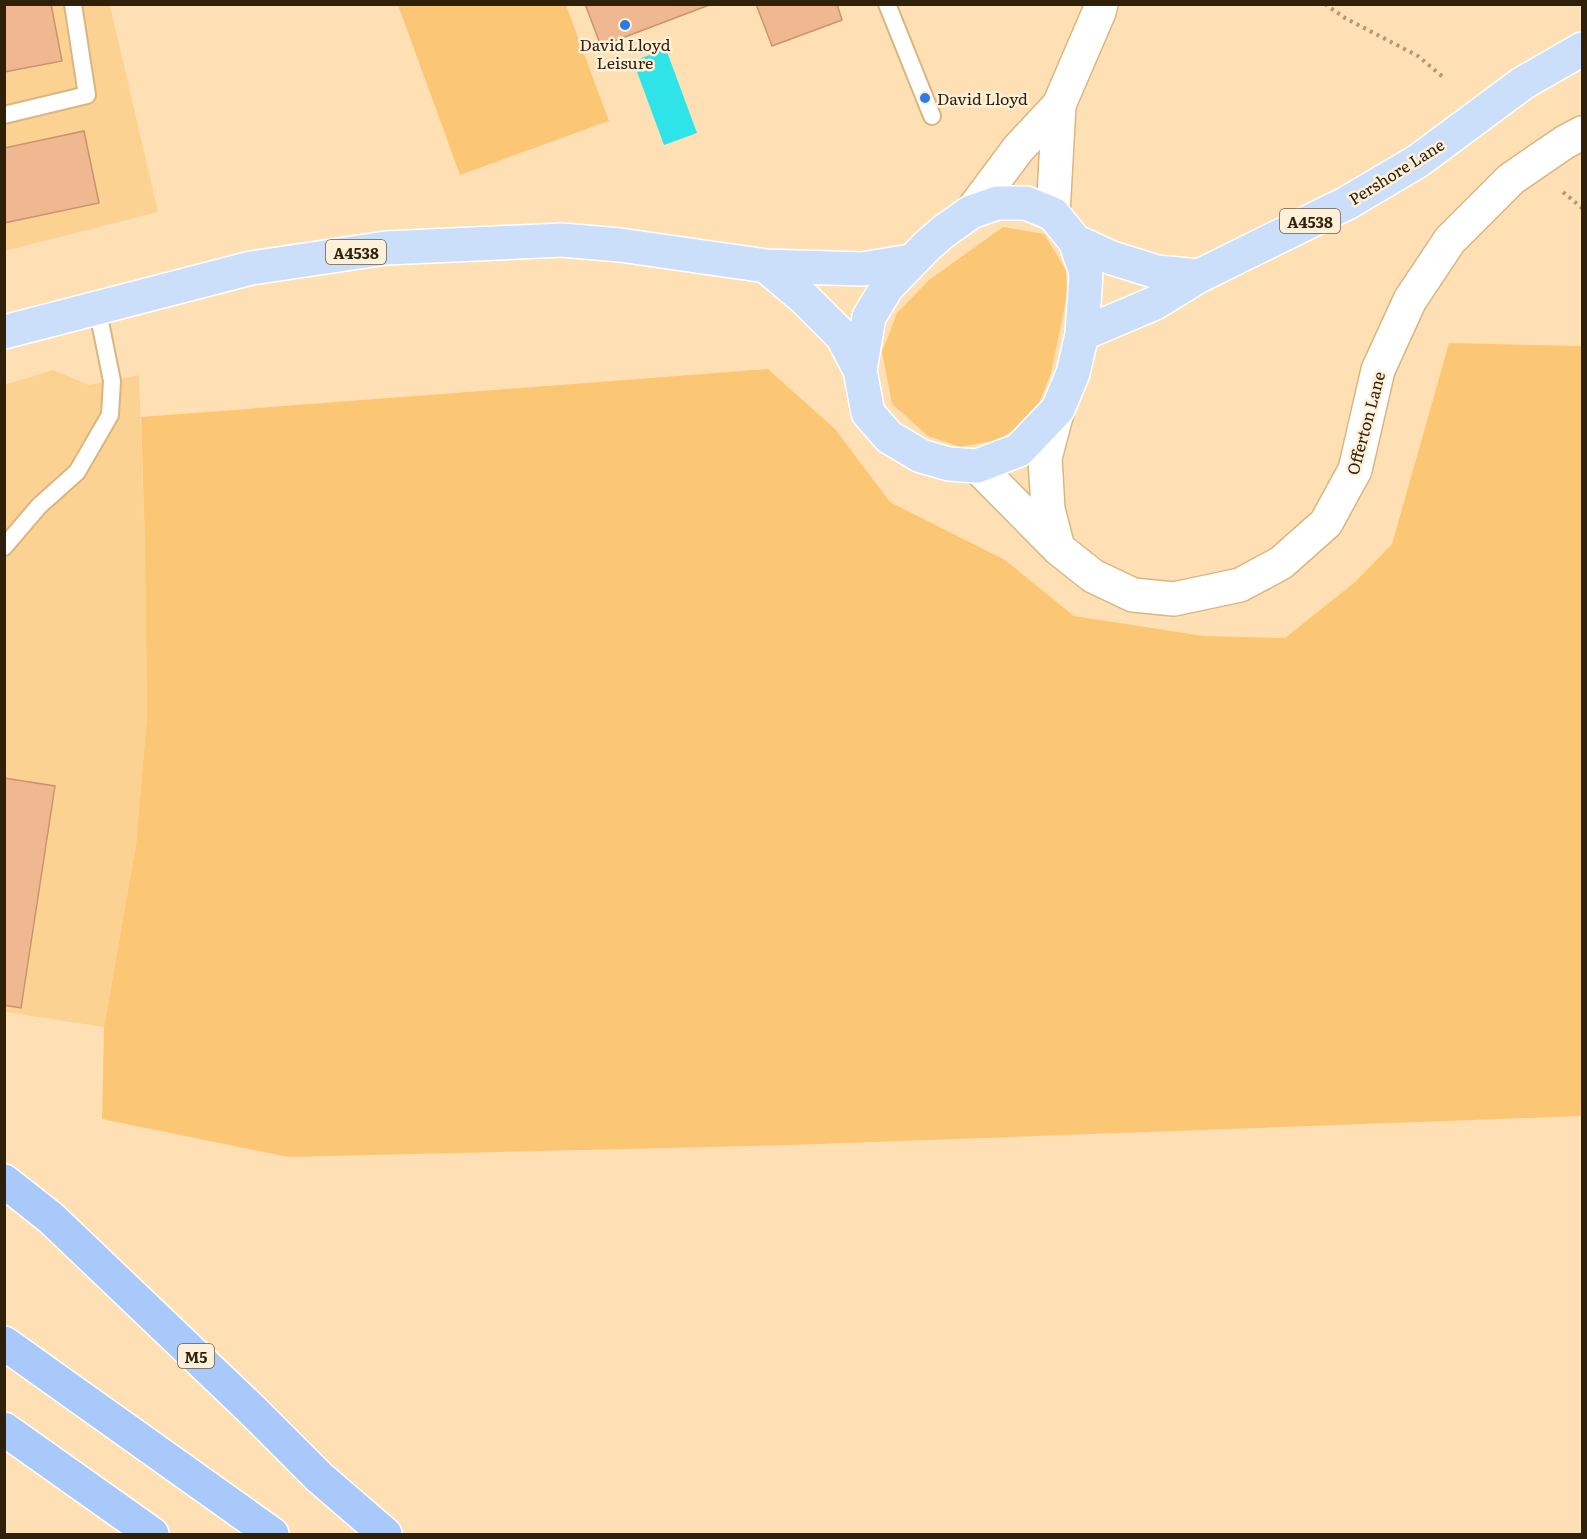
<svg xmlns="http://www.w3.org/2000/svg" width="1587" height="1539" viewBox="0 0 1587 1539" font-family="Literata,serif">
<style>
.built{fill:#fcd293}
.green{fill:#fcc775}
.water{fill:#2fe4e8}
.building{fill:#efb890;stroke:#c9946d;stroke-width:1.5}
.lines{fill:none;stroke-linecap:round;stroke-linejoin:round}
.lane-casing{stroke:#dab67f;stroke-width:20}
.street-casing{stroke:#dab67f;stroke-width:36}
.primary-casing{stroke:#fff;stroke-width:36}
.highway-casing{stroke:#fff;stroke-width:36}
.path{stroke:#b19975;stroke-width:4;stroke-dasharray:3 4.5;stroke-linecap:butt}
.lane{stroke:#fff;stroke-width:16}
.street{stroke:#fff;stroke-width:33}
.primary{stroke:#cbdffb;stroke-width:33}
.highway{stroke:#a8c9f9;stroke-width:33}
.poi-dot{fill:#2b7be6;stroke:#fff0da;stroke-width:2}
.labels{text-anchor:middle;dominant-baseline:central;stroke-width:5;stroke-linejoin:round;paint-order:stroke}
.shield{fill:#fff0da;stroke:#6d5e48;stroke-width:1.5}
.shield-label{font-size:15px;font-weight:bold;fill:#2e2009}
.poi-label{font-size:16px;fill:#2e2009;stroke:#fff0da}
.street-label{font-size:16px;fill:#2e2009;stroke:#fff0da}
</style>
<rect width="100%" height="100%" fill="#fee0b4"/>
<path class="built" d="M5 5H110L158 212 5 251Z
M53 370 89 385 139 375 145 546 147 716 136 845 104 1027 5 1012 4 385Z"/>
<path class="green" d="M398 5H566L609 121 460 175Z
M1003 227 1044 234 1066 270 1067 296 1051 373 1034 416 999 440 960 447 928 436 892 404 882 352 897 313 929 280Z
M1449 343 1582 346V1116L793 1145 288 1157 102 1119 104 1027 136 845 147 716 145 546 141 417 768 369 835 429 890 502 1005 560 1074 616 1204 636 1285 638 1355 582 1392 544Z"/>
<path class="water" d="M666 49 697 133 664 145 633 61Z"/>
<path class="building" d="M4 4H51L62 61 4 72Z
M585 4H712L601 46Z
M756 4H837L842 20 772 46Z
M84 131 99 203 4 223V148Z
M4 778 55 786 21 1008 4 1005Z"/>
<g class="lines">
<g class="lane-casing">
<path id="lane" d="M887 4 932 116
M4 115 87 95 73 4
M4 547 39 506 77 472 110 415 112 381 97 307"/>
</g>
<g class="street-casing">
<path id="street" d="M971 212 1018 149 1059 105 1099 12 1101 4
M1053 214 1059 105
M1058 409 1045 458 1048 509 1058 548
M977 466 1059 549 1093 576 1133 595 1174 599 1240 585 1281 563 1326 523 1355 470 1378 370 1410 300 1450 240 1511 179 1565 142 1582 133"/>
</g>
<g class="primary-casing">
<path id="primary" d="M997 203H1026L1053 214 1075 241 1086 273 1082 334 1073 373 1058 409 1019 450 977 466 949 464 921 456 889 437 868 413 860 370 869 317 887 287 928 245 943 232 971 212Z
M1075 241 1112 258 1157 272 1199 276
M766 266 805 299 842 336 860 370
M4 332 251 268 386 248 562 240 620 245 766 266 862 269 911 261
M1082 334 1155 303 1199 276 1347 203 1418 161 1523 83 1582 49"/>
</g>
<g class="highway-casing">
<path id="highway" d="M4 1181 51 1218 250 1408 319 1477 385 1534
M4 1343 272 1534
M4 1429 152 1534"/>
</g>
<path class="path" d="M1325 4 1345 18 1418 56 1443 77
M1563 192 1582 208"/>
<use href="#lane" class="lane"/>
<use href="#street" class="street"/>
<use href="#primary" class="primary"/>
<use href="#highway" class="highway"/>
</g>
<g class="poi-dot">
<circle cx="625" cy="25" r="6"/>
<circle cx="925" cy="98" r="6"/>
</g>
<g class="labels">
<g class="shield">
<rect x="1280" y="209" width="60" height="24" rx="4.5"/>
<rect x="326" y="240" width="60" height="24" rx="4.5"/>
<rect x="178" y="1344" width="36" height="24" rx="4.5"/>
</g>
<g class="shield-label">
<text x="1310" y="221">A4538</text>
<text x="356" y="252">A4538</text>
<text x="196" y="1356">M5</text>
</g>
<g class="poi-label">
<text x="625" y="44">David Lloyd<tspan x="625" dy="18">Leisure</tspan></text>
<text x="937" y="98" text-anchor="start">David Lloyd</text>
</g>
<g class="street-label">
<text transform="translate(1396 171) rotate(-32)">Pershore Lane</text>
<text transform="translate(1365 423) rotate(-75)">Offerton Lane</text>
</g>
</g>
<rect width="1587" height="1539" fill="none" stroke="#2e2009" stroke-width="12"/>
</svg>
